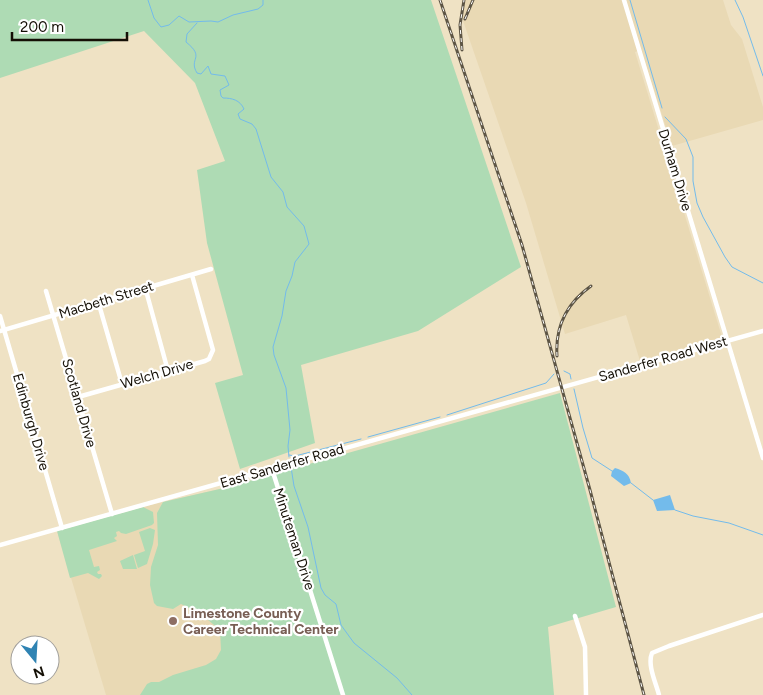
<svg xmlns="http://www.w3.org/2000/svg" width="763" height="695" viewBox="0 0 763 695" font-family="Figtree,sans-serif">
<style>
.built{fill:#e9d9b4}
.green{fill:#aedbb4}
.water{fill:#73bbeb}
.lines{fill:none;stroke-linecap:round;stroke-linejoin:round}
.stream{stroke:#73bbeb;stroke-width:1}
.minor{stroke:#fff;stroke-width:4.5}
.rail-casing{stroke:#5d5545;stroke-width:3}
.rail{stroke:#fff;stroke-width:1;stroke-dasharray:4;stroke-linecap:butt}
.education-dot{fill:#8d6e63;stroke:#fff;stroke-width:2}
.labels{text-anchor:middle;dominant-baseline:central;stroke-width:4.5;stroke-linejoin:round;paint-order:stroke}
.street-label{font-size:14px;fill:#140f05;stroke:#fff}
.education-label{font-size:14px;font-weight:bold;fill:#785e54;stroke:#fff;text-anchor:start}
</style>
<rect width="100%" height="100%" fill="#efe2c4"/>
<path class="built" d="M465 0H723L731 25 742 39 763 107V120L672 146 641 50 635 52 722 337 640 361 626 315 565 334 526 203 460 12Z
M224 488 276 665 176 695H106L57 531 146 506Z"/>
<path class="green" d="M0 0H431L521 267 418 331 301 365 315 443 240 469 215 383 243 375 207 243 197 170 225 161 195 83 144 31 0 78Z
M560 393 616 607 548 627 554 695H140L147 684 151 682H159L173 675 206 665 216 659 221 650 220 630 201 614 181 604 173 609 157 606 154 603 150 585 151 567 158 545 157 513 163 502 224 488Z
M143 507 153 512 154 523 152 525 126 534 121 533 119 531 116 532 117 536 114 538 117 541 89 550 94 567 99 566 100 570 97 572 98 574H101L102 576 99 579 88 573 70 578 57 531Z
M150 528 155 530 153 544 147 564 138 568 134 555 145 551 139 532Z
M133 555 137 569H123L120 561Z"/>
<path class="water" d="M615 468C624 471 629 473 631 483L624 486 611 476 612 471Z
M670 495 675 510 657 511 653 500Z"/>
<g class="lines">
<path class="stream" d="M148 0 154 18 161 27 169 25 179 16 189 22 211 21 218 22 233 15 258 9 263 5V0
M630 0 662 108
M735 0 743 17 763 76
M197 23 187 34 186 42C206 58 188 58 197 73L201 74 208 66 211 74 225 76 229 85 220 90 221 96 223 98C232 98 240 100 244 109L238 114 240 119 252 124 256 129 271 177 283 192 287 207 304 226 309 244 295 262 292 276 286 291 282 316 273 347 274 355 286 388 290 430 288 446 289 457
M665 117 686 139 693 157V181L697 203 703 217 725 257 732 267 763 283
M564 371 570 374 571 379
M574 389 583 428 592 458 612 471
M447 415 546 383 554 374
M368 437 440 417
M289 455 295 456 361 439
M291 467 294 486 308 527 321 588 325 595 336 604 341 625 354 643 397 678 412 695
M631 483 653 500
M675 510 693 516 729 523 763 535"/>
<path class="minor" d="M624 0 763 458
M145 287 168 371
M46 291 112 514
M98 301 122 384
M0 316 62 528
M0 331 211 269
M78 397 205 361 209 359 213 350 192 275
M272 469 343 695
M0 545 763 331
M575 616 585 647 586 695
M659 695C656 683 647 665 652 653L669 646 763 615"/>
<g class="rail-casing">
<path id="rail" d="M440 0 522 245 590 490 644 695
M465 19 473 0
M462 50 460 25 464 0
M557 356C555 326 567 303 591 286"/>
</g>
<use href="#rail" class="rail"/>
</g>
<circle class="education-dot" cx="173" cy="621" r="5"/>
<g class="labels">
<g class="street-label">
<text transform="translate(675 170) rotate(73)">Durham Drive</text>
<text transform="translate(106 300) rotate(-17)">Macbeth Street</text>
<text transform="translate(663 359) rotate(-16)">Sanderfer Road West</text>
<text transform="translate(157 374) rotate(-16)">Welch Drive</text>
<text transform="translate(79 403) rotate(74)">Scotland Drive</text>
<text transform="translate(31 422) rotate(74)">Edinburgh Drive</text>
<text transform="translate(282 466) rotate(-16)">East Sanderfer Road</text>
<text transform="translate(294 539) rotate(72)">Minuteman Drive</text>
</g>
<g class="education-label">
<text x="183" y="613">Limestone County<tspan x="183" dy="16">Career Technical Center</tspan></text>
</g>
</g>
<g transform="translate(35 660) rotate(162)"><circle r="24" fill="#ffffff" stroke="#a19f9b"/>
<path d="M0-4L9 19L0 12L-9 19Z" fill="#2f83b3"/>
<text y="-8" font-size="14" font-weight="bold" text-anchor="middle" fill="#140f05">N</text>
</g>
<path d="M12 32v8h115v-8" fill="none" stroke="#140f05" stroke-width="2.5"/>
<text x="20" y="32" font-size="15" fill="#140f05" stroke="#ffffff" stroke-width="4" paint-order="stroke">200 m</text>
</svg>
